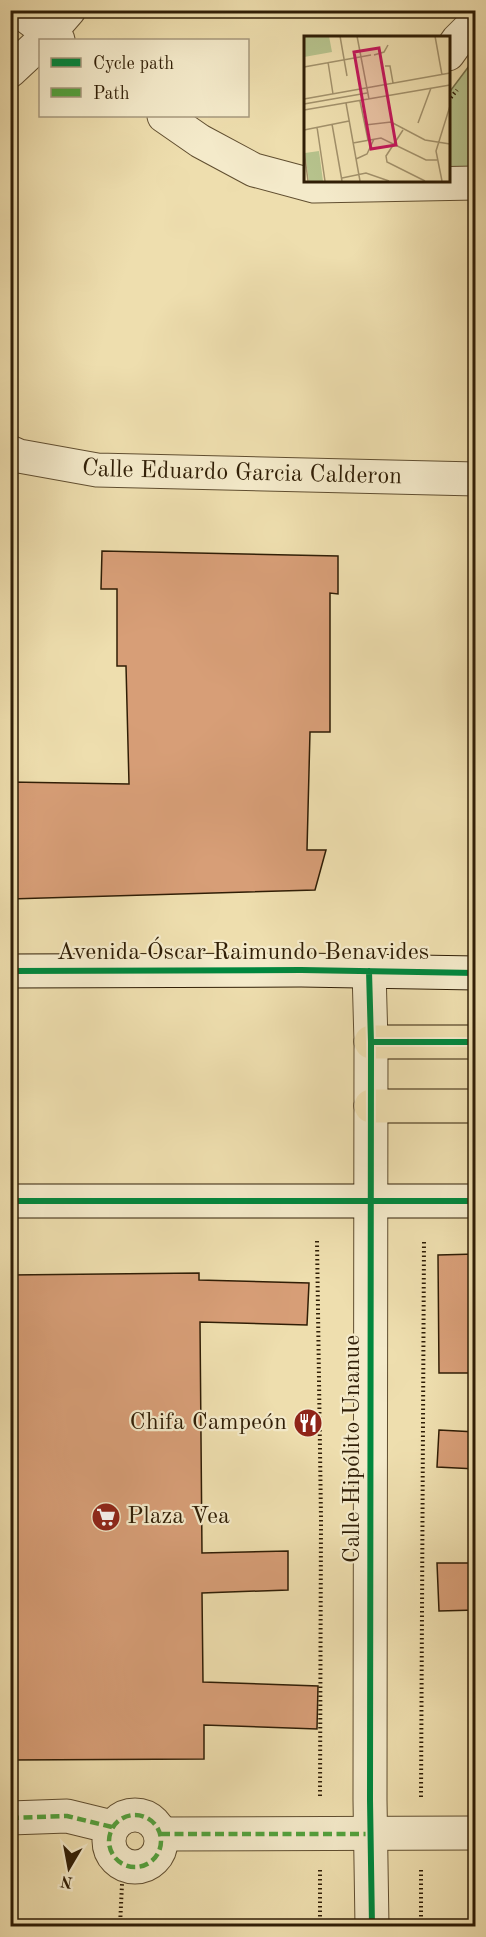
<svg xmlns="http://www.w3.org/2000/svg" width="486" height="1937" viewBox="0 0 486 1937" font-family="'Old Standard TT',serif">
<style>
.green{fill:#b6c28c;stroke:#737049;stroke-width:1.5}
.building{fill:#d79e77;stroke:#301e06;stroke-width:1.5}
.lines{fill:none;stroke-linecap:round;stroke-linejoin:round}
.minor-casing{stroke:#604e30;stroke-width:35}
.secondary-casing{stroke:#301e06;stroke-width:35}
.primary-casing{stroke:#301e06;stroke-width:35}
.path{stroke:#301e06;stroke-width:4;stroke-dasharray:1.5 3;stroke-linecap:butt}
.minor{stroke:#f4eaca;stroke-width:33}
.secondary{stroke:#f4eaca;stroke-width:33}
.primary{stroke:#eedeae;stroke-width:33}
.quiet{stroke:#52a23d;stroke-width:4.5;stroke-dasharray:9 4.5;stroke-linecap:butt}
.cycleway-casing{stroke:#f4eaca;stroke-width:10}
.cycleway{stroke:#00873e;stroke-width:6}
.labels{text-anchor:middle;dominant-baseline:central;stroke-width:4.5;stroke-linejoin:round;paint-order:stroke}
.street-label{font-size:24px;fill:#301e06;stroke:#f4eaca}
.poi-label{font-size:24px;fill:#301e06;stroke:#f4eaca;text-anchor:end}
.inset-road{fill:none;stroke:#a2916b;stroke-width:1.5}
.view{fill:#c2185b;fill-opacity:0.15;stroke:#c2185b;stroke-width:3}
.inset-edge{fill:none;stroke:#301e06;stroke-width:3}
</style>
<rect width="100%" height="100%" fill="#eedeae"/>
<filter id="stains"><feTurbulence type="fractalNoise" baseFrequency=".00333" numOctaves="4"/><feColorMatrix values="0 0 0 0 .2 0 0 0 0 .09 0 0 0 0 .02 0 0 0 .5 -.17"/></filter>
<radialGradient id="worn" r=".72"><stop offset=".6" stop-color="#630" stop-opacity="0"/><stop offset="1" stop-color="#630" stop-opacity=".3"/></radialGradient>
<path class="green" d="M475 58V174H449L448 94Z"/>
<path class="building" d="M102 551 338 556V594L330 593V732H310L307 850H326L315 890 10 899V782L129 784 126 666H117V589H101Z
M476 1254V1373H439L438 1255Z
M199 1273V1280L309 1283 307 1325 200 1322 202 1553 288 1551V1590L202 1593 203 1682 318 1686 317 1729 204 1725V1759L10 1760V1275Z
M439 1430 476 1432V1469L437 1467Z
M437 1563H476V1610L439 1611Z"/>
<g class="lines">
<g class="minor-casing">
<g id="minor">
<path d="M18 10 58 40"/>
<path d="M43 40 69 10"/>
<path d="M448 54 458 40 476 22"/>
<path d="M10 71 40 43"/>
<path d="M164 116 200 141 254 170 314 186 476 183"/>
<path id="s1" d="M10 452 19 456 97 470 476 479"/>
<path d="M369 971 371 1042 370 1800 372 1926"/>
<circle cx="135" cy="1841" r="26"/>
<path d="M10 1818 67 1816 112 1827"/>
<path d="M161 1834 476 1833"/>
</g>
</g>
<g class="secondary-casing">
<path id="secondary" d="M10 971 301 970 476 973
M10 1201H476"/>
</g>
<g class="primary-casing">
<path id="primary" d="M371 1042H476
M371 1106H476"/>
</g>
<path class="path" d="M448 101 457 90
M317 1241 321 1519 320 1797
M421 1797 424 1239
M320 1870V1926
M421 1870V1926
M120 1926 123 1863"/>
<use href="#minor" class="minor"/>
<use href="#secondary" class="secondary"/>
<use href="#primary" class="primary"/>
<path class="quiet" d="M109 1841a26 26 0 1 1 52 0a26 26 0 1 1-52 0Z
M10 1818 67 1816 112 1827
M161 1834H372"/>
<g class="cycleway-casing">
<path id="cycleway" d="M10 971 301 970 476 973
M369 971 371 1042 370 1800 372 1926
M371 1042H476
M10 1201H476"/>
</g>
<use href="#cycleway" class="cycleway"/>
</g>
<defs>
<g id="restaurant-disc" transform="scale(1.5)"><circle r="9.5" fill="#8f2418" stroke="#f4eaca"/><path d="M-5-6h1v4h1v-4h1v4h1v-4h1v5L-1.5 .5V6h-2V.5L-5-1ZM5-6V6H3V1.5H1.5Q1.5-4 5-6Z" fill="#fff"/></g>
<g id="supermarket-disc" transform="scale(1.5)"><circle r="9.5" fill="#8f2418" stroke="#f4eaca"/><path d="M-6-5.5h2.5l.6 2H6L4.5 2H-2.5L-4.4-4H-6ZM-1.5 3.2a1.3 1.3 0 1 0 .1 0ZM3 3.2a1.3 1.3 0 1 0 .1 0Z" fill="#fff"/></g>
</defs>
<g fill-rule="evenodd">
<use href="#restaurant-disc" x="308" y="1423"/>
<use href="#supermarket-disc" x="106" y="1517"/>
</g>
<g class="labels">
<g class="street-label">
<text stroke="none"><textPath href="#s1" startOffset="234">Calle Eduardo Garcia Calderon</textPath></text>
<text x="243" y="953">Avenida Óscar Raimundo Benavides</text>
<text transform="translate(353 1449) rotate(-90)">Calle Hipólito Unanue</text>
</g>
<g class="poi-label">
<text x="287" y="1423">Chifa Campeón</text>
<text x="127" y="1517" text-anchor="start">Plaza Vea</text>
</g>
</g>
<g transform="translate(304 36)">
<rect width="146" height="146" fill="#eedeae"/>
<path d="M0 0H25L28 16 0 21ZM15 115 19 145H5L1 117Z" fill="#b6c28c"/>
<path class="inset-road" d="M36 0 43 40M53 0 65 63M131 0 138 39M70 19 80 16 84 9M24 26 29 58M81 30H86L89 47M0 31 67 19M0 63 146 37M56 65 64 104M42 67 56 145M0 68 63 57M0 74 146 49M114 87 127 52M28 88 38 145M61 89 87 86 121 104 146 108M13 91 21 145M0 94 45 85M99 94 82 120 83 126 121 145M49 107 77 102 122 124H133M0 114 4 145M52 123 63 118 70 103M38 142 62 137 85 145M138 145 132 115 146 70"/>
<path class="view" d="M75 12 92 109 67 113 50 16Z"/>
<rect width="146" height="146" class="inset-edge"/>
</g>
<rect width="486" height="1937" fill="none" stroke="#eedeae" stroke-width="36"/>
<rect x="12" y="12" width="462" height="1913" fill="none" stroke="#301e06" stroke-width="3"/>
<rect x="18" y="18" width="450" height="1901" fill="none" stroke="#301e06" stroke-width="1.5"/>
<rect x="39" y="39" width="210" height="78" fill="#f4eaca" stroke="#a6987c" stroke-width="1.5"/>
<rect x="51" y="58" width="30" height="9" fill="#00873e" stroke="#a6987c" stroke-width="1.5"/>
<text x="93" y="69" font-size="18" fill="#301e06">Cycle path</text>
<rect x="51" y="88" width="30" height="9" fill="#52a23d" stroke="#a6987c" stroke-width="1.5"/>
<text x="93" y="99" font-size="18" fill="#301e06">Path</text>
<g transform="translate(69 1868) rotate(190)" stroke="#f4eaca" stroke-width="4.5" paint-order="stroke">
<path d="M0-4.5L10 22L0 15L-10 22Z" fill="#301e06"/>
<text y="-9" font-size="16" font-weight="bold" text-anchor="middle" fill="#301e06">N</text>
</g>
<rect width="100%" height="100%" filter="url(#stains)"/>
<rect width="100%" height="100%" fill="url(#worn)"/>
</svg>
